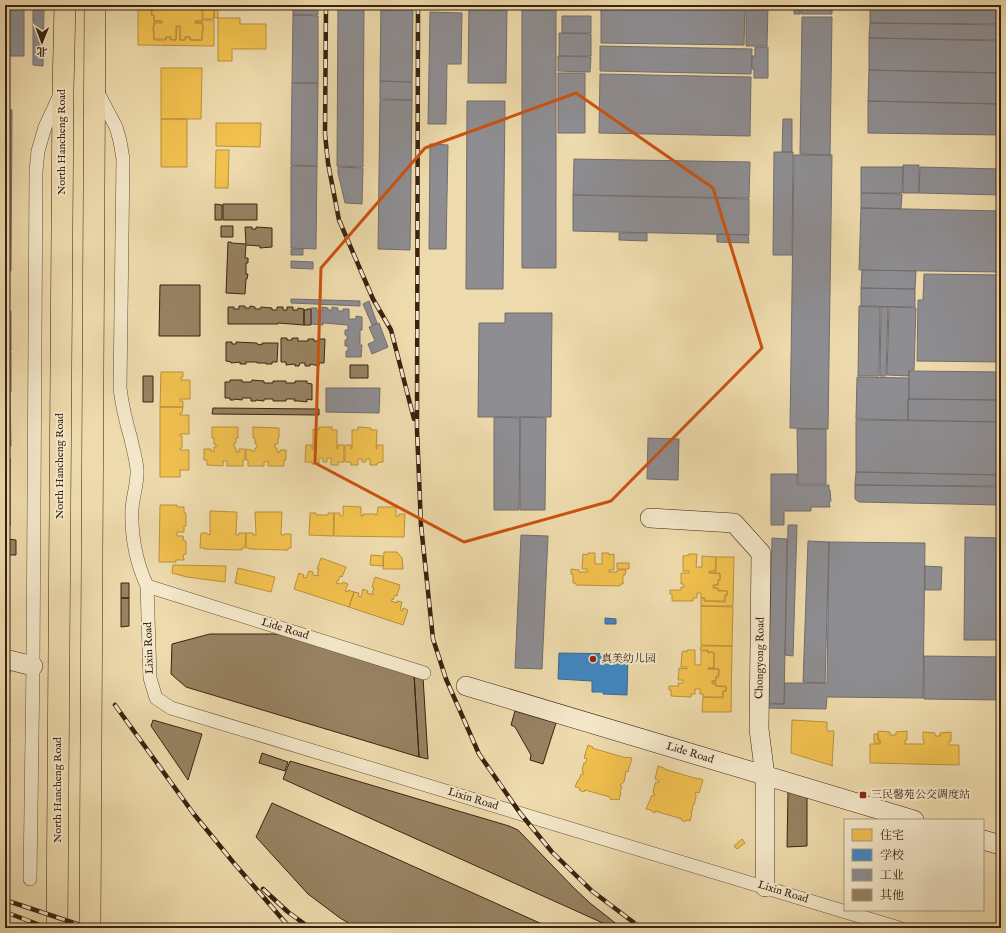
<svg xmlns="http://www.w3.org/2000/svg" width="1006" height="933" viewBox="0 0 1006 933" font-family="'IM FELL English','Noto Serif SC',serif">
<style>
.homes{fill:#f2c14e;stroke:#ba913b}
.schools{fill:#3f88c5;stroke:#3d698f}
.industry{fill:#8d8d92;stroke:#746d6b}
.building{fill:#978262;stroke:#392210}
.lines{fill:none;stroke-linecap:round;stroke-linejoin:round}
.street-casing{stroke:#665037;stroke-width:14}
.secondary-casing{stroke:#392210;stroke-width:20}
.primary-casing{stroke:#392210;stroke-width:22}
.street{stroke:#f4e8ca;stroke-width:13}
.secondary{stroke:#f4e8ca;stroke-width:19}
.primary{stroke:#eedbad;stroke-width:21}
.rail-casing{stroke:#392210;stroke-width:4.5}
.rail{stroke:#f4e8ca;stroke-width:3;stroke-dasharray:9;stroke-linecap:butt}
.marked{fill:none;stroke:#ce510d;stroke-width:3;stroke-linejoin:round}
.poi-dot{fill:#8f2418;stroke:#f4e8ca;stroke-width:1.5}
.labels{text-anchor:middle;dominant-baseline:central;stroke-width:4;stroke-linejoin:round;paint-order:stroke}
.street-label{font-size:11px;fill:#392210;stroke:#f4e8ca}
.poi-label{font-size:11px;fill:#392210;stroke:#f4e8ca;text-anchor:start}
</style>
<rect width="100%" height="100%" fill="#eedbad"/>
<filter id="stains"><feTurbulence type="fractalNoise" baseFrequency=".005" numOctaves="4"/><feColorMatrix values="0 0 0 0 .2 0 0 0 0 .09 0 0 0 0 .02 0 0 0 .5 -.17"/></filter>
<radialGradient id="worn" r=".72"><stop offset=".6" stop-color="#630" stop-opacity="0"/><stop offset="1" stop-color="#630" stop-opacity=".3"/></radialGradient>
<path class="homes" d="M138 5H154V6H158V8H152L151 15 154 16V21H162V22H154V27H153L154 40H166V37H171L170 40H176L177 26H180V40H185V37H190V40H202V31H203V23H195V21H203V20H214V46L138 45Z
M155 5H202V21H195V23H202L203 30H202V40H190V37H185V40H180V26H176V40L171 39V37H166V39H154V30H153L154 23H162V21H154V15H152V8H158V6H155Z
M203 5H214V19H203Z
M214 5H218V18H214Z
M218 18H240V24H266V49H232V61H218Z
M161 68H202L201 119H161Z
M161 119H187V167H161Z
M216 123H261L260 147 216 146Z
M216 150H229L228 188H215Z
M161 372H183V377H181V380H190V399H180V401H183V407H160Z
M160 407H183L182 413H180V415H189V434H180V436H182V448H180V450H189V470H180V477H160Z
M212 427H238V438H236V443H234V447L236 448V452H239V449H245V460H243V466H227V461H223V466L207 465V460H204V449H211V451L214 452V447H216V444H214V438H212Z
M253 427 279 428V438H278V444H275V448H277V452H280V450H286V460H284V466H268V461L264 462V466H248V460H246V449L252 450V452L255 451V448H257V444H255V438H253Z
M319 427H332V430H337V449H338V445H344V462H338V465H331V458H327V462H323V458H319V464H312V462H305L306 445H312V449H313V429L319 430Z
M358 427 371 428V430H377L376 449H377V445H383V462L377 463V465H370V459H366V462H362V459H358V465H351V462H345V445H351V449H352V430H358Z
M160 505H177V507H184V513H186V526H184V532H177V536H183L184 541H186V554L183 555 184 560H176V562H159Z
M343 506 361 507V516H363V514H375V515H377L378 507H396V516H399V514H405L404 537 334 536V513H340V516H343Z
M210 511 237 512 236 535H239V533H246L245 548H242V550L204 549V548H200L201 533H207V534L210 535Z
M255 512H282L281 535H284V534H291V548H288V550L249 549V548H246V533H253V535H256Z
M310 513H316V515H328V513H334L333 536 309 535Z
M384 552H397L402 558 403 569H383Z
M588 553H595V564H602V553H609V555L614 554V570H609V572H617V570H626L625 575H623V584H620V586L576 585V583H573V574H571V569L579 570V572H587V569H582L583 554 588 555Z
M689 554H697L696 567H702V556L716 557 715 571H709V573L720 574V580H718V585H713V588H718V591H727V595H725V601H705V598H701V593H697V598H693V601H672V594H670V590H681V587H684V584H681V573H689V571H683V556L689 555Z
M371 555 383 556V566L370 565Z
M716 557H734L733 606H701V598H704V601L725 602V596H727V591L718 590V588H714V585H718V580H720V573H710V572H716Z
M321 558 346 567 342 577 340 576 338 581H337L336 583 342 584 343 582 348 584 345 591 348 592V590L354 592 349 607 294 589 299 573 304 575 303 577 306 578 309 571 313 572V575L318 576 319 575 317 574 319 569H317Z
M617 563H629V569H617Z
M173 565 226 566 225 582 187 577 172 573Z
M238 568 275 577 271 592 235 583Z
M375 577 400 585 397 596 395 595 393 600 392 599 391 601 397 603V601L402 602 400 610 402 611 403 608 408 610 403 625 349 607 354 592 359 593 358 596 361 597 363 589 368 591 367 593 373 595V593H372L374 588 372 587Z
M701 606 733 607 732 646 701 645Z
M701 646H732L731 712H702L703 697 723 698V691H726V686H716V683H713V681H716V677H719V669H708V668H714V653L709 652 708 653V650H700Z
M687 650H695V665H701V651H708V653H710V652H713L714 653V668H708V669H719L718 676H716V681H712V684H716V686L726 687V691H723V697H703V694H700V689H695V694H691V697L671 696V690H669V686H679L678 683H683V680H678L679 668 687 669V667H681L682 652 683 651 687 652Z
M792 720 827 722V731H834L832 765 833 766 791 753Z
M878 731 890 732V735H896V732L907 731V740H905V744H924V740H923V732L935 733V736H940V733L951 732V741H949V745H959V765L870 763V744H880V740H878Z
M874 734H878V740H880V743H874Z
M588 745 593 747 592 748 626 758 627 757 632 758 628 772 626 771 624 782H623L622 784H621L620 786 622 787 620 792 621 793 619 800 615 799 614 800 610 799V797L585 790 584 792 579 790 580 788 575 787 578 780H579L581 774 583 775 584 773 582 772 583 770 582 769 584 763 585 764 587 759 584 758Z
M658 766 664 768V769L698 779V778L703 780 699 793 696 792 695 794H696V797L694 805H693L692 807 693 808 691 813 692 814 690 821 686 820 685 822 681 820 682 819 655 811V813L651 811V810L646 809 652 795 654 796 655 794 653 793 654 791H653L655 784 656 782 658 783 659 781 655 779Z
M742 839 745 843 737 849 734 846Z"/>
<path class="schools" d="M605 618 616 619V624H605Z
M559 653 628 654 627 695 603 694V692H592V681L558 679Z"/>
<path class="industry" d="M5 5H24V56H5Z
M33 5H44L43 66 33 65Z
M293 5H318V15H293Z
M338 5H364L363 167 337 166Z
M381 5H413L412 82 380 81Z
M469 5H507L506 83H468Z
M522 5H556V268H522Z
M601 5H745L744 45 601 43Z
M746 5H768L767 46H746Z
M794 5H800V14H794Z
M801 5H832V14H801Z
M870 5H1001V24L870 23Z
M430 12 462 13 461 64H447L446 124H428Z
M293 15 318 16V83H292Z
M562 16H591V33H562Z
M802 17H832L830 155 800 154Z
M870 23 1001 25V40L869 38Z
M559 33 591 34V56H559Z
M869 38 1001 41V73L869 70Z
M600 46 752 49 751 74 600 71Z
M755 47H768V78H754V69H752V56H755Z
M558 56 591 57 590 72 558 71Z
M869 70 1001 73V104L868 101Z
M558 73H585V133H558Z
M600 74 751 77 750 136 599 133Z
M380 81 412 82V100L380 99Z
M292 83H318L317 166 291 165Z
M380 100H412L410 250 378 249Z
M467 101H505L503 289H466Z
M868 101 1001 104V135L868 133Z
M5 110H12L11 271H5Z
M783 119H792V152H782Z
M430 144 448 145 446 249H429Z
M774 152H793L792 255H773Z
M794 155H832L828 429 790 428Z
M574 159 750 162 749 198 573 195Z
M903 165H919V193H903Z
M291 166H317L316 249 291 248Z
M338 167 363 168 362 204 345 203 338 173Z
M861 167H903L902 193H861Z
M920 167 1001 169V195L919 193Z
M861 193 902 194 901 209 861 208Z
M573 195 749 199V235L573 231Z
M861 208 1001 211V272L859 270Z
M619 233H647V241L619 240Z
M717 234 748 235 749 243 717 242Z
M291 249H303V255H291Z
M291 261 313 262V269L291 268Z
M862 270 916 271 915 289 861 288Z
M924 274 1001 275V362L917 361 918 300H923Z
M5 283H9L10 294H5Z
M861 288 915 289V307L861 306Z
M291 299 360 301V306L291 303Z
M369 301 377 323 372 325 363 304Z
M859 306 880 307 879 376H858Z
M322 307 328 308V310H332V307L338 308V311H343V309H349V319H356V316L362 317V330H360V345H362L361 357H346V351H348V346H345V340H347V335H345V330H348V325L323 323V325L311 324V308H317V311H322Z
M881 307H888L886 376H880Z
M889 307 916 308 914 370H909V376L887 375Z
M5 311H11V351L5 352Z
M505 313H552L551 417H478L479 323H505Z
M379 323 388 347 372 354 368 344 375 341 369 327Z
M5 352H11V392H5Z
M909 371 1001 372V400L909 399Z
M857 377 909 378V399H908V420L856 419Z
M326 388H380L379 413 326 412Z
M5 393H10L11 446H5Z
M908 399 1001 400V422L908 420Z
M494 417 520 418 519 510H494Z
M520 417 546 418 545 510H520Z
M856 420 1001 422V475L856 472Z
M797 429H826V484H798Z
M648 438 679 439 678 480 647 479Z
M856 472 1001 475V486L855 485Z
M771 474H797V485H829V490H830L831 501 829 502 830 507H811V511H784V525H771Z
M855 485 1001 487V505L859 502 855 499Z
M788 525H797L793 656 785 655Z
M521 535 548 536 542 669 515 668Z
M965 537 1001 538V640H964Z
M772 538 787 539 784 704 768 703Z
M808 541 829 542 825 683 803 682Z
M829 542 925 543 923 698 827 697 826 709 767 708V704H784L785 683H827Z
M925 566 942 567 941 590H925Z
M924 656 1001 657V700L924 699Z"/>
<path class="building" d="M215 204 222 205V220H215Z
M223 204H257V220H223Z
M221 226H233V237H221Z
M245 227H252V229H256V227L272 228V247L260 248V246L246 245 245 258H248V263H246V274H248L247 279H246L245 294 226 293 228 242H231V243L246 244Z
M160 285H200V336H159Z
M239 306H245V308H250V306L255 307V309H260L261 307 272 308V310H277V307H283V310H287V307H293V310H298V308L304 309V325L278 323V324H228V307H234V309H239Z
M307 309H311V325H304V310H307Z
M281 338H287V340H292V338H298V341H308V339H314V341H319V339H325L324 363H319V366L310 364V366H305V363H300L299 366H295V364L286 365V362H281Z
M226 342H232V344H236V342L257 343V344L262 345V343H278L277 362H272V364H266V363H257V362H246V364H240V362L231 363V362L226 361Z
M350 365H368V378H350Z
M143 376H153V402H143Z
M230 380H242V382H251L252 380 264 381V383H273V381H286V383H295V381H307V383L312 384V400L307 399V402L299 401H294L295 399H286V401H273V399H264V401L256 400V401H251V398H242V400L234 399V400H230V398H225V382H230Z
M213 408 319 409V415L212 414Z
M5 458H10V526H5Z
M8 539 16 540V555H7Z
M121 583H129V598H121Z
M121 598H129V626L121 627Z
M210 634H282L414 674 419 757 186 687 171 674 172 644Z
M5 666 11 668 6 688H5Z
M414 674 423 677 428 759 419 757Z
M515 711 556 723 543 764 530 760 531 755 515 727 511 725Z
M153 720 202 734 188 780 151 726Z
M5 738 10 739 6 758H5Z
M262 753 288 762 285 771 259 763Z
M290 761 509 826 518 830 574 888 590 903 619 926 618 928H614L283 779Z
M5 780 10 781 7 795 5 794Z
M788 791 807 797V846L787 847Z
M272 803 551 928H357L340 918 308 894 256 837Z
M5 829 9 831 8 848 5 858Z"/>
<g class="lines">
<g class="street-casing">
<path id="street" d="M97 91 116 127 120 141 123 159 120 388C122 406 126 422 131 439 133 449 136 459 137 469 138 482 133 495 132 509 131 536 136 562 147 586L150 678 156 698 171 708 899 928
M147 586 424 673
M30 879 33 666 36 171 38 151 45 127 60 95"/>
</g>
<g class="secondary-casing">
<path id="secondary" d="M650 518 734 523 761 553 759 729 765 776V887
M5 659 33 666
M466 686 914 820
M983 840 1001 845"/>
</g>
<g class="primary-casing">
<path id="primary" d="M57 928 63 90 65 5
M90 928 95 5"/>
</g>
<use href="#street" class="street"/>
<use href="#secondary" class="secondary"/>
<use href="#primary" class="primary"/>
<g class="rail-casing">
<path id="rail" d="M326 5 325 134 328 163 339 220 373 299 391 330 414 419
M418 5 417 430 421 525 433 639 446 679 479 754 520 813 552 852 592 891 641 928
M115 705 193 813 233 862 290 928
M263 889 288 912 310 928
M5 900 89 928
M5 912 48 928
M5 926 10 928"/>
</g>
<use href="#rail" class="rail"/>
</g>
<path class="marked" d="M576 93 713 188 762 348 611 501 464 542 315 463 321 268 425 148Z"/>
<g class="poi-dot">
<circle cx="593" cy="659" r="4"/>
<rect x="859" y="791" width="8" height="8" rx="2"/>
</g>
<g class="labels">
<g class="street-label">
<text transform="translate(62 142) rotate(-90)">North Hancheng Road</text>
<text transform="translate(60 466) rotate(-90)">North Hancheng Road</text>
<text transform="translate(285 629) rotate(17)">Lide Road</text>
<text transform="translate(149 648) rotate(-92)">Lixin Road</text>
<text transform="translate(760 658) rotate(-89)">Chongyong Road</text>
<text transform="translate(690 753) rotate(17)">Lide Road</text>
<text transform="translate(58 790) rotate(-90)">North Hancheng Road</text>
<text transform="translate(473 799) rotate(17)">Lixin Road</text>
<text transform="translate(783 892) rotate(17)">Lixin Road</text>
</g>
<g class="poi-label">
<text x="601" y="659">真美幼儿园</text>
<text x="871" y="795">三民馨苑公交调度站</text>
</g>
</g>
<rect width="1006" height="933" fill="none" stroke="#eedbad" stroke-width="20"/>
<rect x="6" y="6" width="994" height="921" fill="none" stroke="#392210" stroke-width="2"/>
<rect x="10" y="10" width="986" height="913" fill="none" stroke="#392210"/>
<rect x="844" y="819" width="140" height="92" fill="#f4e8ca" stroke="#a99980"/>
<rect x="852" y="829" width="20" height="12" fill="#f2c14e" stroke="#a99980"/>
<text x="880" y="839" font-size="12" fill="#392210">住宅</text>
<rect x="852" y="849" width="20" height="12" fill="#3f88c5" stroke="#a99980"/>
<text x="880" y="859" font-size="12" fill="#392210">学校</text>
<rect x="852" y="869" width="20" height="12" fill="#8d8d92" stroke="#a99980"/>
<text x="880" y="879" font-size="12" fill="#392210">工业</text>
<rect x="852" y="889" width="20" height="12" fill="#978262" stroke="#a99980"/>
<text x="880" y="899" font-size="12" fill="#392210">其他</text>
<g transform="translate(42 42) rotate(181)" stroke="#f4e8ca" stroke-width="3" paint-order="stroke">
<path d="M0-3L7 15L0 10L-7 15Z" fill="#392210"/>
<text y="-6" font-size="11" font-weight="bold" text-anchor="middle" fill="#392210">北</text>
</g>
<rect width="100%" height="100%" filter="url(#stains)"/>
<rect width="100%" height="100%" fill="url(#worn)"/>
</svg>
